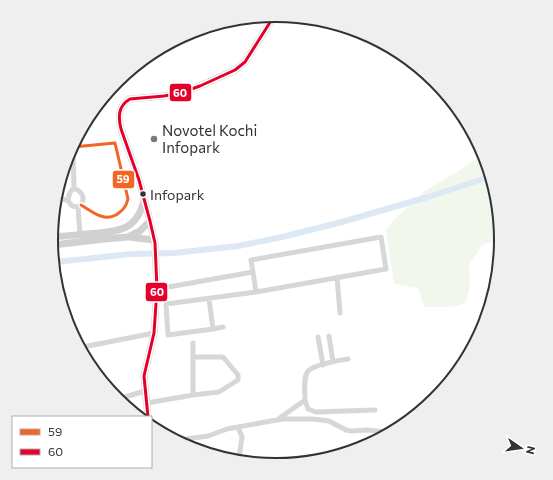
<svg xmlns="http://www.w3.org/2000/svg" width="553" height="480" viewBox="0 0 553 480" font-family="Commissioner,sans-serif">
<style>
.green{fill:#f2f7ee}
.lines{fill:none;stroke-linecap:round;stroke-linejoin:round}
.canal{stroke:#dce9f4;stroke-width:6}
.street{stroke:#d7d7d7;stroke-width:5}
.secondary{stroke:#d0d0d0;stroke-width:7}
.bus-1-casing{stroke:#fff;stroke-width:6}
.bus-2-casing{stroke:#fff;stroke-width:6}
.bus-1{stroke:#f26522;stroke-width:3}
.bus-2{stroke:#e4002b;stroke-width:3}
.poi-dot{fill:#7a7a7a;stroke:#fff;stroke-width:1.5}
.bus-dot{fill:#333;stroke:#fff;stroke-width:1.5}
.labels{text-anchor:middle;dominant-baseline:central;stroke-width:4;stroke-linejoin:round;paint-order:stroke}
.bus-label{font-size:14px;fill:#333;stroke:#fff;text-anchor:start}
.poi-label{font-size:15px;fill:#333;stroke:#fff;text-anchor:start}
.rim{fill:none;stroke:#333;stroke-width:2}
.line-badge{stroke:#fff;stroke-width:1.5}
.badge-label{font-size:11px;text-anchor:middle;font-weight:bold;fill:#fff}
</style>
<rect width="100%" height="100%" fill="#fff"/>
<path class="green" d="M484 154 501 240 482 245 469 265 470 285 466 303 452 307H424L418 288 394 284 386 230 394 220 425 191 460 170Z"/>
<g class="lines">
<path class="canal" d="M56 262 131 254 174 253 238 246 282 237 342 222 428 197 489 177"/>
<path class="street" d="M73 147 115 143 128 199C126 207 123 210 116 215 103 222 92 211 81 205
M73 148 74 188C83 192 87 200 78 207L80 235
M60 198 68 201 72 206 78 207
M68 201C69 195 69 192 74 188
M337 277 340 313
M157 289 253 272 256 292 386 269 381 237 251 260 253 272
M209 299 213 329 168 335 166 304 256 292
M213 329 223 327
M329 336 333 362
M318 337 323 365
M83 347 154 333
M193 357V343
M443 385V388
M118 399 145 391
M305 400C305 392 303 378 308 371 313 365 340 360 348 359
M147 403 193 395 219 392 238 380V375L223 357H193V395
M277 420 305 400 308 409 316 412 375 410
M238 427 242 437 239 458
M178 440 208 436 227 429 271 421 284 419H313L329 421 346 430 351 431 367 430 386 432"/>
<path class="secondary" d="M52 237C68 236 84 234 99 233 107 232 117 231 124 228 136 223 141 212 144 201
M129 237 154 240
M53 245 104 239 128 237 140 231 150 221
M148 417 144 376 154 333 157 289 155 243 150 221 139 180 121 129C118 117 118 106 130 99L164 96 180 93 200 86 235 70 245 62 274 16"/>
<g class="bus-1-casing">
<path id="bus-1" d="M73 147 115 143 128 199C126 207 123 210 116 215 103 222 92 211 81 205"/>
</g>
<g class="bus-2-casing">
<path id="bus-2" d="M148 417 144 376 154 333 157 289 155 243 150 221 139 180 121 129C118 117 118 106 130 99L164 96 180 93 200 86 235 70 245 62 274 16"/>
</g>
<use href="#bus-1" class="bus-1"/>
<use href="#bus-2" class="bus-2"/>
</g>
<circle class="poi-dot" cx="154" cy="139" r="4"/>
<circle class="bus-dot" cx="143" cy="194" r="3.5"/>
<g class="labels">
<g class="bus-label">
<text x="150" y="194">Infopark</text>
</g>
<g class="poi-label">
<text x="162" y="130">Novotel Kochi<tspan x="162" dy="17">Infopark</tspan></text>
</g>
</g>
<path d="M0 0H553V480H0ZM58 240a218 218 0 1 1 436 0a218 218 0 1 1-436 0Z" fill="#efefef" fill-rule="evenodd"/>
<path class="rim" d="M58 240a218 218 0 1 1 436 0a218 218 0 1 1-436 0Z"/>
<g class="line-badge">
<rect x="169" y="83" width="23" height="19" rx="4" fill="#e4002b"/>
<rect x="112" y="170" width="23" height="19" rx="4" fill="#f26522"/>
<rect x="145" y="282" width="23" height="20" rx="4" fill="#e4002b"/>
</g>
<g class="badge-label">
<text x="180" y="97">60</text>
<text x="123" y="183">59</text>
<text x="157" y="296">60</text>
</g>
<rect x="12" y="416" width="140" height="52" fill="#ffffff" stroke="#adadad"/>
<rect x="20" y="429" width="20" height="6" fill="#f26522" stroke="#adadad"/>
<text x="48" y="436" font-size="12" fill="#333333">59</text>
<rect x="20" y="449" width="20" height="6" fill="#e4002b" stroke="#adadad"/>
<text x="48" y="456" font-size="12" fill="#333333">60</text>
<g transform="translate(521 448) rotate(103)" stroke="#ffffff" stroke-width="3" paint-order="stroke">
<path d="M0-3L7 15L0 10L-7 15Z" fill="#333333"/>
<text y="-6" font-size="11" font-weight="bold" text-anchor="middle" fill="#333333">N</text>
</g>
</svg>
